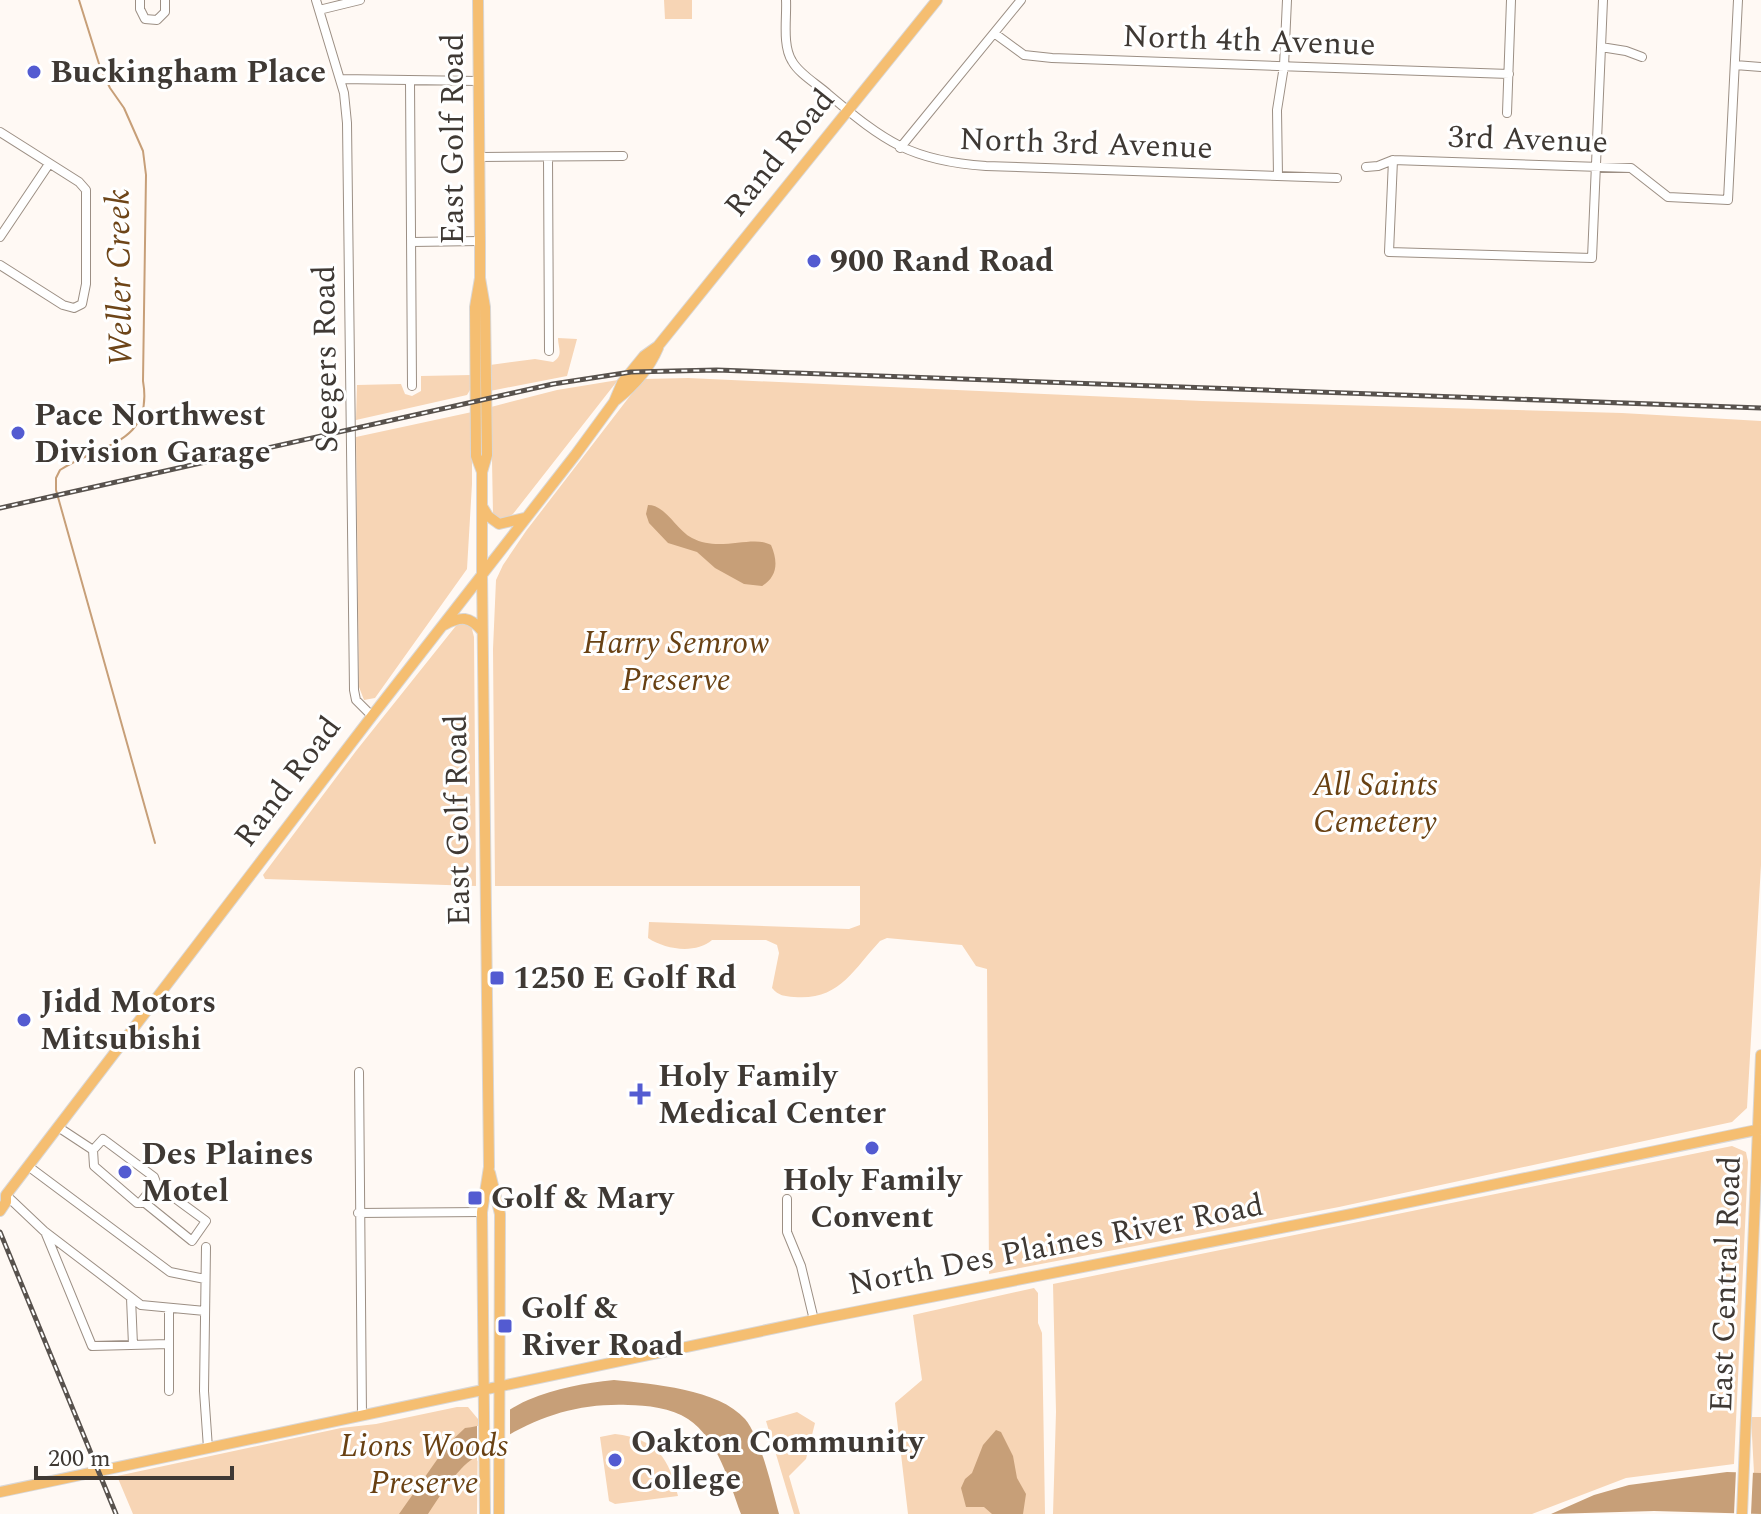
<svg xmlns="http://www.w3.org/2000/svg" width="1761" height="1514" viewBox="0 0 1761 1514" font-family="Spectral,serif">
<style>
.green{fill:#f7d5b5}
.water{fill:#c79f78}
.pier{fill:#fff9f4}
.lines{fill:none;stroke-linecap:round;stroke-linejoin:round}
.stream{stroke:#c79f78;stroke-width:2}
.minor-casing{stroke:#9c8f84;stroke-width:10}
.major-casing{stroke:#d9d7d6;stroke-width:12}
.minor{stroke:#fff;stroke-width:8}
.major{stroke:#f5be71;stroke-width:10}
.rail-casing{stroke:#58524d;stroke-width:5}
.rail{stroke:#fff;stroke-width:2;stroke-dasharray:6;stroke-linecap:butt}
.poi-dot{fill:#535bd1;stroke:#fff;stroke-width:3}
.labels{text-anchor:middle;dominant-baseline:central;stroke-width:6;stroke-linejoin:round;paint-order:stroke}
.street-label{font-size:32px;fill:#3f3934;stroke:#fff}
.poi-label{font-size:32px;font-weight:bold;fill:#3f3934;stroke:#fff;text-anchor:start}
.park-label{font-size:32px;font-style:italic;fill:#694113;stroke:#fff}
.water-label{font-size:34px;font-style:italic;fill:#6e4518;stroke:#fff}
</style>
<rect width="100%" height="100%" fill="#fff9f4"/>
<path class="green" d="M664 0H692V19H665Z
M558 338 577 339 567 376 490 391V365L535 359 553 362C564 355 558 348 558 338Z
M471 375 470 390 467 395 356 420 357 385 401 384 405 394 412 396 421 391V376Z
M688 378 1203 401 1622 413 1761 421V865L1747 1108 1732 1122 1339 1207 989 1274 987 969 976 966 962 945 887 938 880 941C853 970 839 1001 794 997 784 996 779 996 772 988L779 953 777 945 766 940H712C696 954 666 950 648 938L649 922 849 929 860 925V886H495L493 649 496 580 503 565 526 531 643 379Z
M618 380 513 514 501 521 493 514 491 407 557 390Z
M472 412V484L467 569 375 698 364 700 359 687 356 437Z
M459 622 471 625 474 637 476 886 265 879 263 875 356 751Z
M1732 1146 1746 1152 1748 1162 1734 1464 1626 1478 1532 1514H1053L1056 1412 1053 1284Z
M1034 1288 1038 1293V1323L1042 1333 1045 1514H908L895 1403 922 1380 913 1315Z
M457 1407H468L478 1419 477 1514H133L117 1476 341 1428 376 1424Z
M797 1412 815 1423 806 1459 789 1476 800 1514H794L766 1421Z
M1751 1417H1761V1473H1754Z
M615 1434C657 1439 669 1458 678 1496L615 1504 609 1501 600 1437Z"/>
<path class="water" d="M648 505C666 505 676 530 692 538 720 553 752 534 771 545 778 561 778 576 762 586L744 584 715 568 697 552 668 543 649 523 646 514Z
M614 1380C652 1384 719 1389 745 1419 761 1438 772 1489 779 1514H741C729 1482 718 1439 688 1419 672 1408 646 1405 628 1405 576 1403 532 1418 490 1447 480 1454 469 1460 461 1469 448 1483 438 1499 428 1514H399L448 1444 465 1428C488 1427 507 1409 528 1400 557 1388 584 1383 614 1380Z
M996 1430 1001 1432 1013 1456 1017 1478 1026 1494 1023 1514H992L984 1507H966L961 1488 965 1479 972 1473 983 1445Z
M1727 1472 1761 1473V1514L1654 1511 1551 1514 1594 1495 1629 1485Z"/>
<path class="pier" d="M510 1407V1438L477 1461V1426Z
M1736 1470 1753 1471 1751 1514H1734Z"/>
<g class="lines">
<path class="stream" d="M79 0 100 67 110 88 124 108 143 151 146 175 143 381C154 445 99 444 60 470L56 478V490L155 843"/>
<g class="minor-casing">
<path id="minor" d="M140 0V9L145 19 157 20 165 12V0
M316 0 344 93 347 123 354 690 356 700 372 716
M786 0C787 18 782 45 792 61 799 74 817 84 828 94 885 142 911 161 986 166L1337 178
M319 10 360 0
M994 33 1024 55 1052 58 1509 74
M1601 47 1626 51 1642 57
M1735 65 1761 67
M340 79 478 81
M410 81 412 386
M1507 113 1511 0
M0 132 79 182 86 190V284L82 304 74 308 63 305 0 265
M900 148 1021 0
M480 157 623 156
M548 157 549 351
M1393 160 1389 252 1592 258 1603 0
M1366 167 1378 166 1393 160 1631 168 1668 197 1728 200 1738 0
M1278 176 1277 110 1284 66 1287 0
M0 237 49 164
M412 242 480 241
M359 1072 362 1416
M58 1127 93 1150
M103 1139 154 1177 157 1185 206 1221 192 1241 145 1203H137L94 1166 93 1150Z
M28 1166 170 1272 205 1279
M6 1195 44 1231 141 1305 205 1311
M787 1199V1232L801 1266 814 1320
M140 1203 156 1183
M358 1213 482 1212
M46 1234 92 1346 169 1344
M206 1247 204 1391 208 1448
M131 1298 133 1345
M169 1308V1391"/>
</g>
<g class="major-casing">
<path id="major" d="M478 0 480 241V278L475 307 476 456 482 472
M480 278 485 307 487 455 482 472V574L489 1167 482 1212 485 1514
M616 400C634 386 649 369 658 348
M482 506 488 516 499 524 524 518
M444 625C461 616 470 616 482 631
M490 1173 500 1214 499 1514
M0 1211 6 1202V1195L372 716 576 454 614 402 622 383 644 356 658 346 937 0
M0 1492 814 1320 1352 1214 1761 1129
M1742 1514 1761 1055"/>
</g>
<use href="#minor" class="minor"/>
<use href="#major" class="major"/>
<g class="rail-casing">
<path id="rail" d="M0 508 553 384 631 372 717 370 1761 408
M0 1232 116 1514"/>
</g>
<use href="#rail" class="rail"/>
</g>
<g class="poi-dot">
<circle cx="34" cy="72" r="8"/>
<circle cx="814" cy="261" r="8"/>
<circle cx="18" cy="433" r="8"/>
<rect x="489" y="970" width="16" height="16" rx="4"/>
<circle cx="24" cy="1020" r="8"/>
<path d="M636 1082h8v8h8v8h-8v8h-8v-8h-8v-8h8z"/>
<circle cx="872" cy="1148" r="8"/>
<circle cx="125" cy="1172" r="8"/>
<rect x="467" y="1190" width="16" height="16" rx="4"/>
<rect x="497" y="1318" width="16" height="16" rx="4"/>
<circle cx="615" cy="1460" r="8"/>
</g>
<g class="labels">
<g class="street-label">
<text transform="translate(1249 41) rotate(2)">North 4th Avenue</text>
<text transform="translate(453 139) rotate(-90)">East Golf Road</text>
<text transform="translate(1528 140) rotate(2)">3rd Avenue</text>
<text transform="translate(1086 144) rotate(2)">North 3rd Avenue</text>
<text transform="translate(780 153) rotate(-51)">Rand Road</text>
<text transform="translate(326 359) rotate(-91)">Seegers Road</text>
<text transform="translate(288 782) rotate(-53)">Rand Road</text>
<text transform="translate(458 820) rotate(-91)">East Golf Road</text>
<text transform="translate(1056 1245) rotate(-11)">North Des Plaines River Road</text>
<text transform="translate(1726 1284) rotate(-88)">East Central Road</text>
</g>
<g class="poi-label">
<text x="50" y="72">Buckingham Place</text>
<text x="830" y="261">900 Rand Road</text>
<text x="34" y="415">Pace Northwest<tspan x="34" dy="37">Division Garage</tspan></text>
<text x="513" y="978">1250 E Golf Rd</text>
<text x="40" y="1002">Jidd Motors<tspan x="40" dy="37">Mitsubishi</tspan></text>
<text x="658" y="1076">Holy Family<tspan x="658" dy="37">Medical Center</tspan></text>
<text x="141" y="1154">Des Plaines<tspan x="141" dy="37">Motel</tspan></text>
<text x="872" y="1180" text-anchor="middle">Holy Family<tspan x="872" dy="37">Convent</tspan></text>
<text x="491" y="1198">Golf &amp; Mary</text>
<text x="521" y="1308">Golf &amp;<tspan x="521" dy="37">River Road</tspan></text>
<text x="631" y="1442">Oakton Community<tspan x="631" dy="37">College</tspan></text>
</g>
<g class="park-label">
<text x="676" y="643">Harry Semrow<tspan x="676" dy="37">Preserve</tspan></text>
<text x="1375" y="785">All Saints<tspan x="1375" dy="37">Cemetery</tspan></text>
<text x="424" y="1446">Lions Woods<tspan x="424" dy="37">Preserve</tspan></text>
</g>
<g class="water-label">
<text transform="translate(120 278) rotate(-91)">Weller Creek</text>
</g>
</g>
<path d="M36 1466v12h196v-12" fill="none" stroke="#3f3934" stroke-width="4"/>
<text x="48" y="1466" font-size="24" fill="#3f3934" stroke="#ffffff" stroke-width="6" paint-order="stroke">200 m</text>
</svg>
